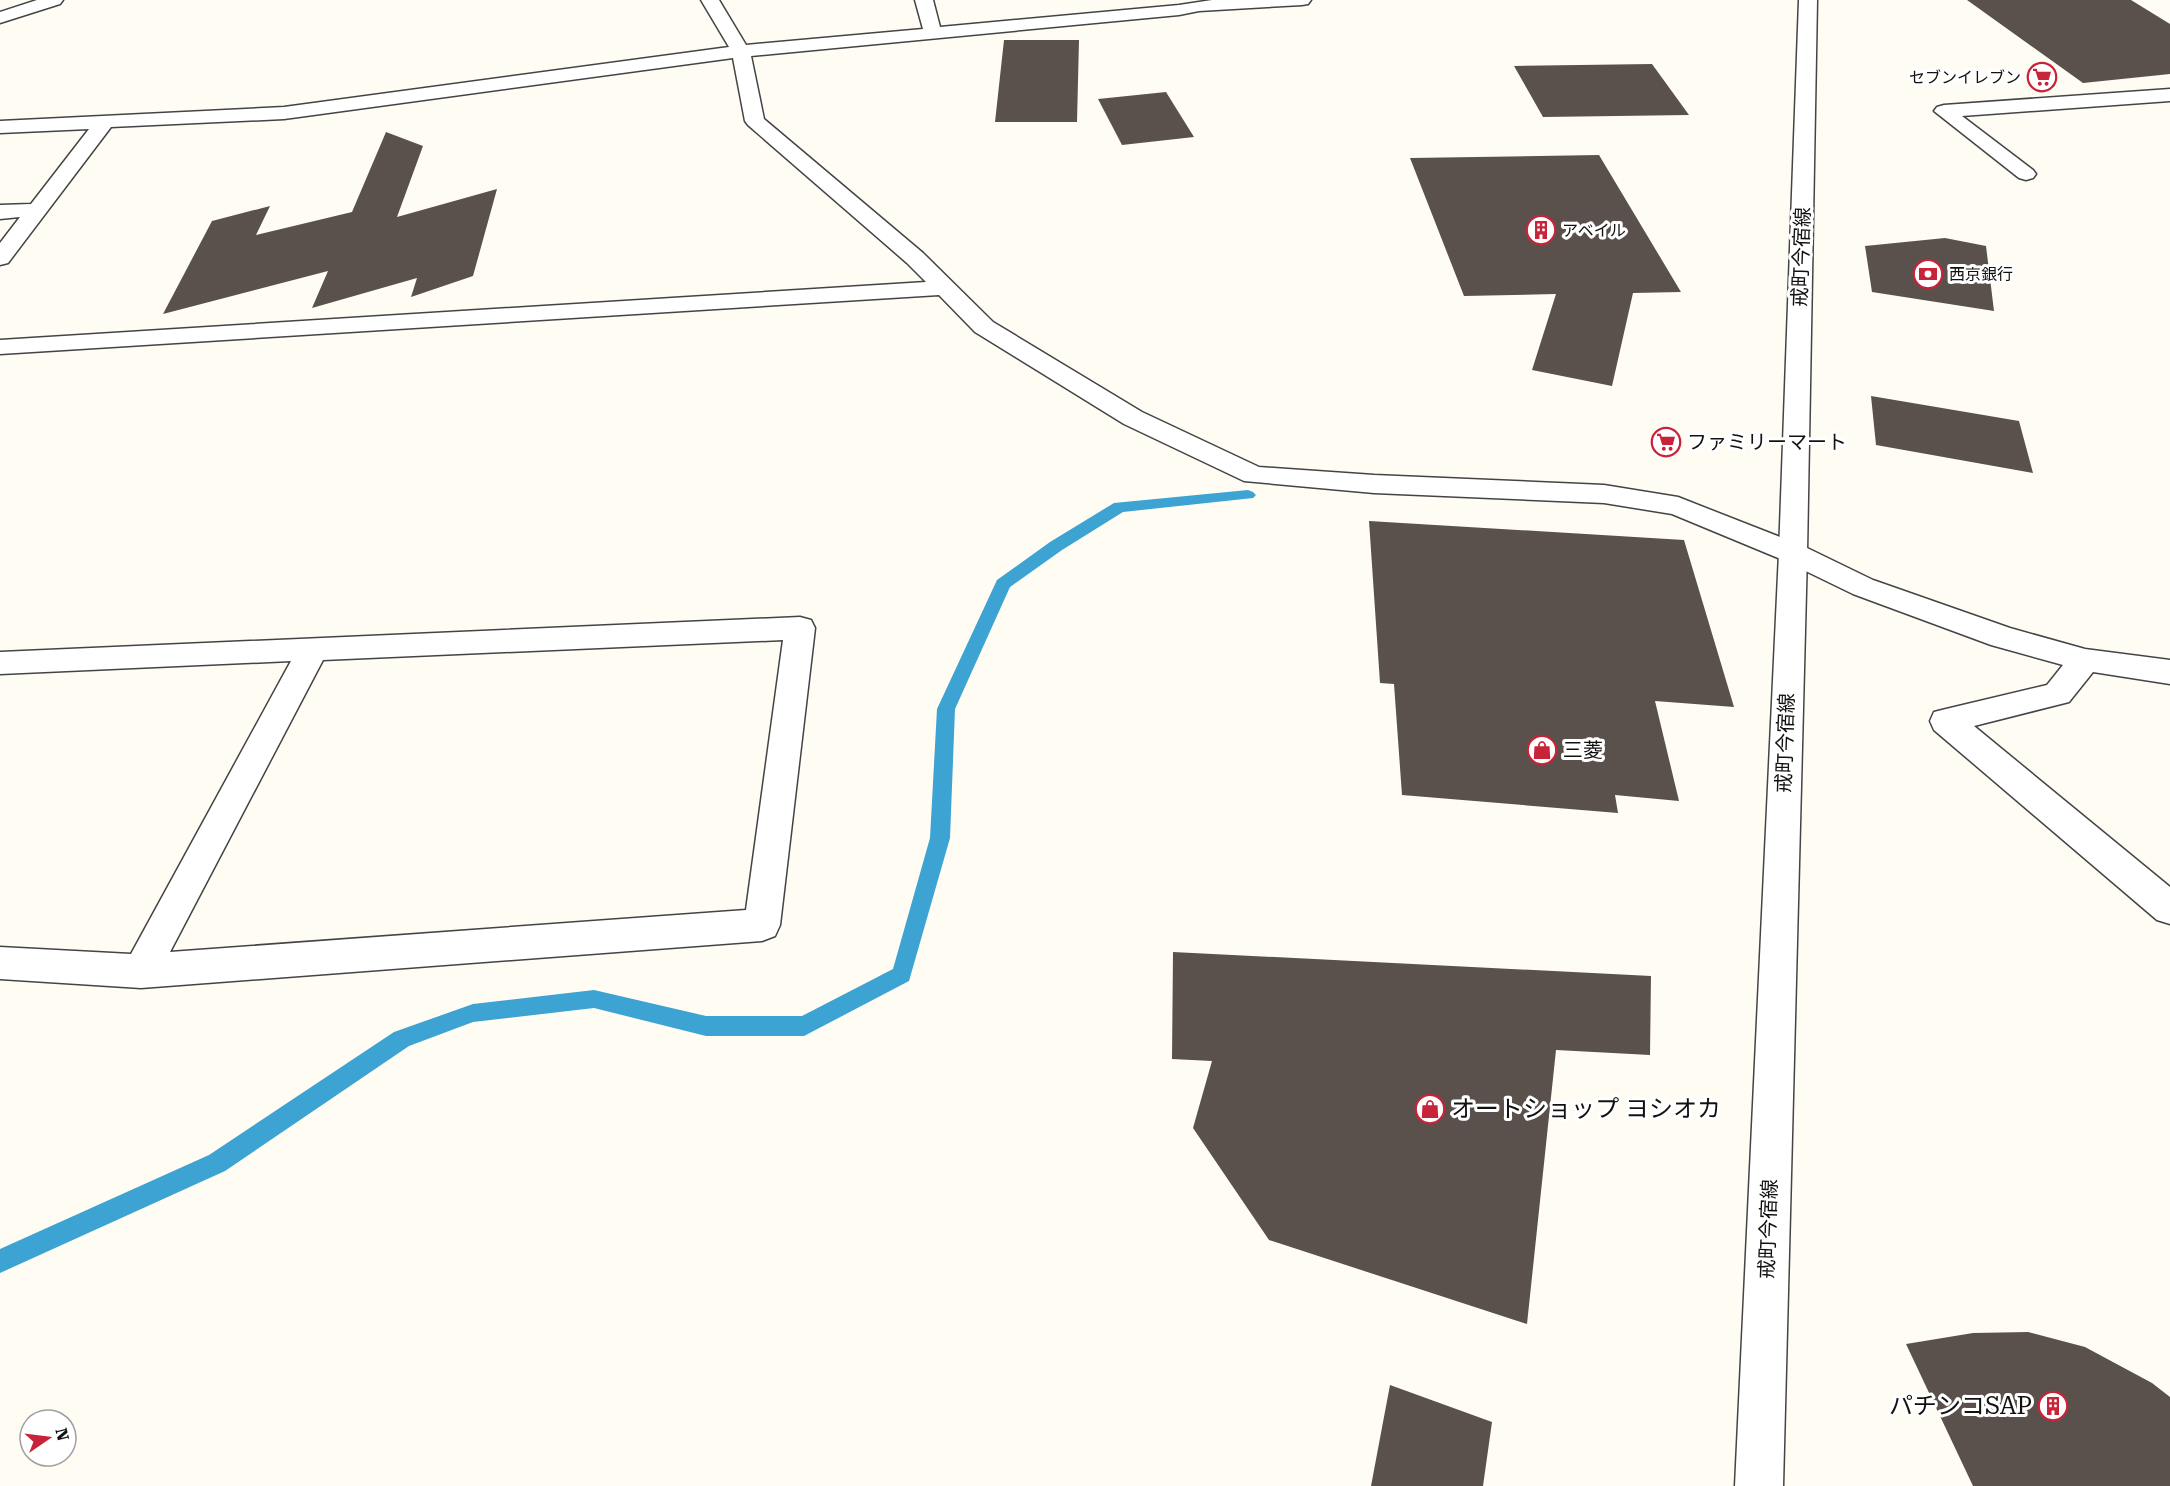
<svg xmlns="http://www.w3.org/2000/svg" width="2170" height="1486" viewBox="0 0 2170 1486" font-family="'Roboto Serif','Noto Sans JP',serif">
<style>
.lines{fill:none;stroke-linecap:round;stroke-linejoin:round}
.stream{fill:#3ca3d2;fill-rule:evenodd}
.building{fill:#5a514c}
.minor-casing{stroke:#444;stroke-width:3}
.tertiary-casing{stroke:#444;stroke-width:3}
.minor{fill:#fff;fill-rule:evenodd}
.tertiary{fill:#fff;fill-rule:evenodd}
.labels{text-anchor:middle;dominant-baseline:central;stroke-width:6;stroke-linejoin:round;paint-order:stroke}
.far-poi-label{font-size:16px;fill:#111;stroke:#fff;text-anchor:start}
.street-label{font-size:20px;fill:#111;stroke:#fff}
.poi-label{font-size:20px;fill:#111;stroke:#fff;text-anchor:start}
.near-poi-label{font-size:24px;fill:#111;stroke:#fff;text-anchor:start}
</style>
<rect width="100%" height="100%" fill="#fffcf4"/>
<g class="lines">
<path class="stream" d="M1248 490 1253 492 1256 495 1253 498 1123 512 1062 550 1010 587 955 709 950 838 909 981 804 1036H706L594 1008 473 1022 409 1046 225 1171 0 1273V1249L209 1155 394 1032 473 1004 594 990 706 1016H802L893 969 930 838 937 709 997 580 1050 542 1114 503Z"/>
</g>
<path class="building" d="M1967 0H2131L2170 24V74L2083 83Z
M1004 40H1079L1077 122H995Z
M1652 64 1689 115 1543 117 1514 66Z
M1166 92 1194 137 1122 145 1098 99Z
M386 132 423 146 397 217 497 189 473 276 411 297 417 278 312 308 328 271 163 314 212 221 270 206 256 235 352 212Z
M1599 155 1681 292 1633 293 1612 386 1532 370 1556 294 1464 296 1410 158Z
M1945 238 1986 246 1994 311 1872 292 1865 246Z
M1871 396 2019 421 2033 473 1876 445Z
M1369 521 1684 540 1734 707 1655 701 1679 801 1615 795 1618 813 1402 795 1394 684 1380 683Z
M1173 952 1651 976 1650 1055 1556 1050 1527 1324 1269 1240 1193 1128 1212 1061 1172 1059Z
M2028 1332 2085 1347 2152 1383 2170 1397V1486H1973L1906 1344 1973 1333Z
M1390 1385 1492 1422 1483 1486H1371Z"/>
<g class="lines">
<g class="minor-casing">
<path id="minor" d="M37 0H63L60 4 0 23V12Z
M701 0H719L746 45 923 29 915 0H933L940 27 1179 5 1212 0H1311L1308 4 1302 5 1199 11 1179 15 751 56 764 119 923 253 993 322 1142 412 1259 467 1374 475 1604 485 1678 497 1803 546 1873 580 2010 628 2085 649 2170 660V684L2093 672 2069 702 1974 726 2170 887V924L2157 920 1934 730 1930 721 1934 712 1946 709 2047 685 2063 665 1991 645 1853 594 1783 560 1672 514 1604 503 1374 493 1244 481 1124 424 975 332 939 295 0 354V340L926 282 907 263 748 125 745 121 733 58 284 119 111 127 8 263 0 265V243L20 217 0 219V205L31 204 89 129 0 133V121L284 107 729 47Z
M2170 89V101L1962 116 2033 170 2036 174 2033 178 2026 180 2019 178 1934 111 1937 107 1944 105Z
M800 617 811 620 815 628 780 925 775 936 762 941 141 988 0 979V947L131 954 291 661 0 674V652ZM783 640 746 910 170 952 323 660Z"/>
</g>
<g class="tertiary-casing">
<path id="tertiary" d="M1799 0H1817L1807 553 1783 1486H1735L1779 553Z"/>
</g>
<use href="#minor" class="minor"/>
<use href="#tertiary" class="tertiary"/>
</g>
<defs>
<g id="supermarket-ring" transform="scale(1.5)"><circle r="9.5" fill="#fff" stroke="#c72339" stroke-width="1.5"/><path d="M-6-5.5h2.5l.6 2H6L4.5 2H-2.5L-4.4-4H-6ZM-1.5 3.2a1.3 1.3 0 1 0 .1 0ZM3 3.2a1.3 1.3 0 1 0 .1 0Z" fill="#c72339"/></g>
<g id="building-ring" transform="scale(1.5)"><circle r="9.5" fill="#fff" stroke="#c72339" stroke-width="1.5"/><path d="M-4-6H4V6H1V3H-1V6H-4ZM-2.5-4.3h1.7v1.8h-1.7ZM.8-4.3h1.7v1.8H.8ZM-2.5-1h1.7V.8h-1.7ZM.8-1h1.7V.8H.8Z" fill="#c72339"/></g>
<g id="bank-ring" transform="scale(1.5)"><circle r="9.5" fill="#fff" stroke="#c72339" stroke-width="1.5"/><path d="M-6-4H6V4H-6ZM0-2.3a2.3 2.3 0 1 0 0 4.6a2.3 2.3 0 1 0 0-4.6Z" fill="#c72339"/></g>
<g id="shop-ring" transform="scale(1.5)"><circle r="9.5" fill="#fff" stroke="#c72339" stroke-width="1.5"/><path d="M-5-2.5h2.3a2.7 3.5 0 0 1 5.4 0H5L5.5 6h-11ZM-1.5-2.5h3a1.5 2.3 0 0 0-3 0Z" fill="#c72339"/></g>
</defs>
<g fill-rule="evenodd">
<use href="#supermarket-ring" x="2042" y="77"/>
<use href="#building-ring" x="1541" y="230"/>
<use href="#bank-ring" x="1928" y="274"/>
<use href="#supermarket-ring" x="1666" y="442"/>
<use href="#shop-ring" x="1542" y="750"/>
<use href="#shop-ring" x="1430" y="1109"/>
<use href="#building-ring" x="2053" y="1406"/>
</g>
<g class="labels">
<g class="far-poi-label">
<text x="2021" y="77" text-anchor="end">セブンイレブン</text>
<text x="1562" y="230">アベイル</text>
<text x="1949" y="274">西京銀行</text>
</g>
<g class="street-label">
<text transform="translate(1801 257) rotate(-88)">戒町今宿線</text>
<text transform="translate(1785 743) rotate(-88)">戒町今宿線</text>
<text transform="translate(1768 1229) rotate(-88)">戒町今宿線</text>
</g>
<g class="poi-label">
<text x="1687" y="442">ファミリーマート</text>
<text x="1563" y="750">三菱</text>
</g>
<g class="near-poi-label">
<text x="1451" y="1109">オートショップ ヨシオカ</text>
<text x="2032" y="1406" text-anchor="end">パチンコSAP</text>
</g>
</g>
<g transform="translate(48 1438) rotate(76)"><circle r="28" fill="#ffffff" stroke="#a0a0a0" stroke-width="1.5"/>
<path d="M0-4.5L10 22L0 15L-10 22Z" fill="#c72339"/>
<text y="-9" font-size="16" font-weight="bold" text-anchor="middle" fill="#111111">N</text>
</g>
</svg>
